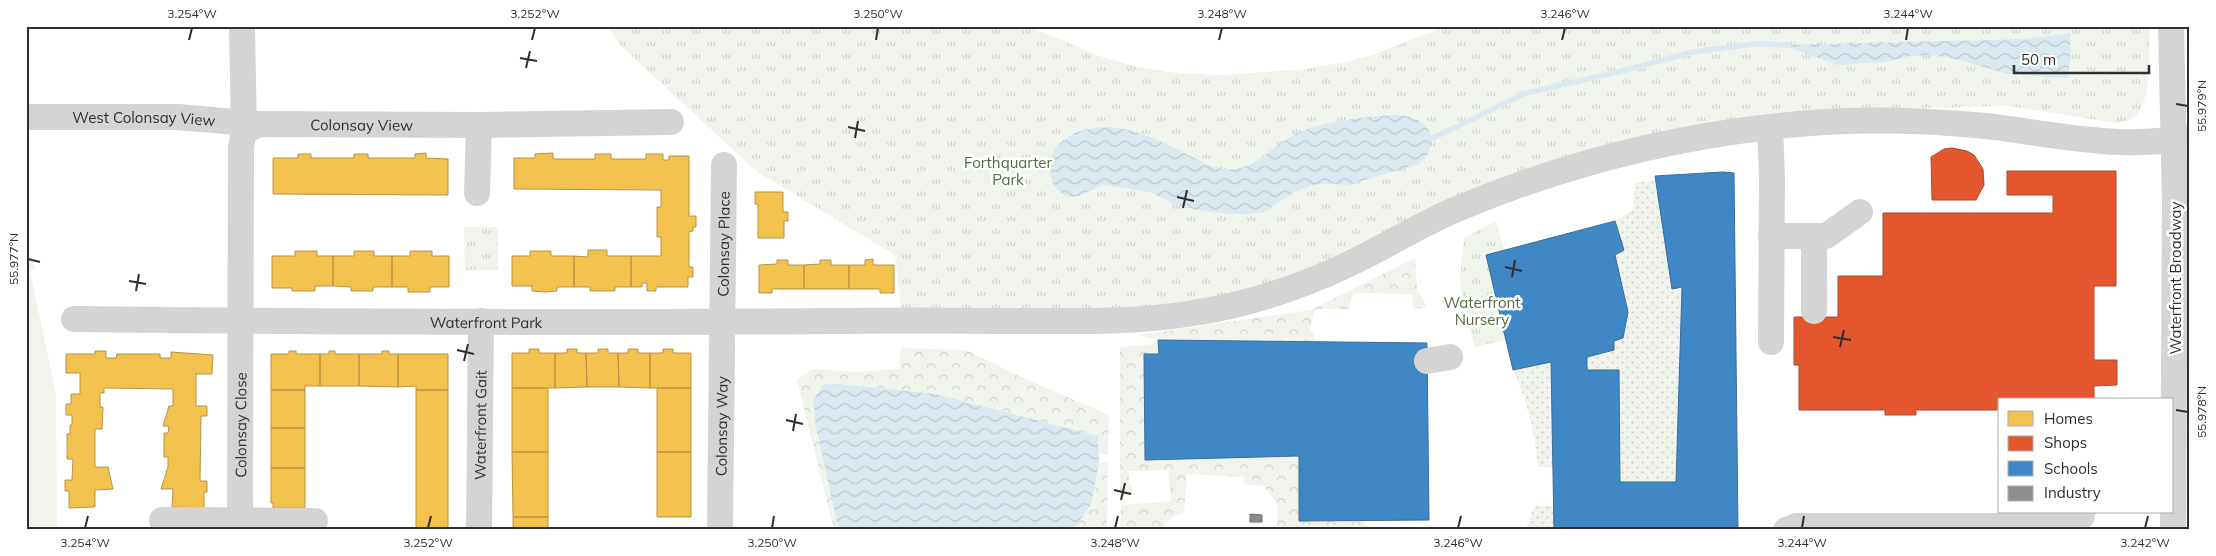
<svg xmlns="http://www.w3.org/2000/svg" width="2216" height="556" viewBox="0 0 2216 556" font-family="Mulish,sans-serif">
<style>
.grass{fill:#f1f4ec}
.forest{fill:url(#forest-crowns)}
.park{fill:url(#park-tufts)}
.garden{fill:url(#garden-dots)}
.water{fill:url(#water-waves)}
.homes{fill:#f2c14e;stroke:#b89545}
.shops{fill:#e4572e;stroke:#ae4b2e}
.schools{fill:#3f88c5;stroke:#3a6d98}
.industry{fill:#8d8d92;stroke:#717174}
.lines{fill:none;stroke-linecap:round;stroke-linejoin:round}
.stream{stroke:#dae9f0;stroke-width:5.5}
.minor{stroke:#d4d4d4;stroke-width:26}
.ticks{fill:none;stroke:#2f2f2f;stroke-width:2}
.labels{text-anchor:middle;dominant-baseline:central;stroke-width:5;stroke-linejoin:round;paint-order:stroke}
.street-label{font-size:15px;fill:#2f2f2f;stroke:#fff}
.park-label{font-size:15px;fill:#53693e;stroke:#fff}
.neatline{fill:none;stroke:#2f2f2f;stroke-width:2}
.ticks-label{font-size:12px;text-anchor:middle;fill:#2f2f2f}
</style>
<defs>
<pattern id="forest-crowns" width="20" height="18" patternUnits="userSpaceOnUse" patternTransform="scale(1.25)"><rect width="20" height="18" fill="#f1f4ec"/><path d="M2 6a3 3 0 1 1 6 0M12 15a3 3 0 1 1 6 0" fill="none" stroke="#cfd2cb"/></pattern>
<pattern id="park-tufts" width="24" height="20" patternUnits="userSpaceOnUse" patternTransform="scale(1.25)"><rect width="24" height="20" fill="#f1f4ec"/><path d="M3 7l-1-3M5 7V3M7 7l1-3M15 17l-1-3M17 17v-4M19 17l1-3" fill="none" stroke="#cfd2cb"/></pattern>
<pattern id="garden-dots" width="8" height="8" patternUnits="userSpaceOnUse" patternTransform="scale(1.25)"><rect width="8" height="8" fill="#f1f4ec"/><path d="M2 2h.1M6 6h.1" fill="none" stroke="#cfd2cb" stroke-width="1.8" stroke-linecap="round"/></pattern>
<pattern id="water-waves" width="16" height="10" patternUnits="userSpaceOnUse" patternTransform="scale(1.25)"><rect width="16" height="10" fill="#dae9f0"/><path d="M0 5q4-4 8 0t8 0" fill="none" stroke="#bbc8ce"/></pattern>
</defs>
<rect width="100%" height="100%" fill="#fff"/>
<path class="grass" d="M26 244 35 268 30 271 56 394 57 530H26Z"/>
<path class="forest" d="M1415 258 1417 289 1428 308H1413L1412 294 1353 293 1349 309H1315L1310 330 1313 332 1314 342 1158 340 1137 335 1311 310Z
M1158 344 1159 354H1144L1145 460 1299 456V520H1362L1371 530H1277L1278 506 1264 486 1244 484V477L1187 474 1184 512C1173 516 1167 519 1162 530H1120L1121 505 1171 501 1168 470 1129 471V485H1132V495L1120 496V347Z
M901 348 966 350 1023 378 1109 415 1108 454 1099 453 1097 436 936 394 842 384 813 401 816 428 837 523 841 530H834L797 380 812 369 856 372 899 369Z
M1108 461 1107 530H1073L1091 505 1099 464Z"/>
<path class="park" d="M608 26H1028L1099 56 1137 67 1177 73 1219 75 1307 69 1345 62 1372 55 1447 26H2150C2149 49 2152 95 2138 113 2133 120 2126 121 2117 123L2008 106 1888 109 1744 118 1373 240 1285 278 1223 296 1140 308 901 309 895 255 756 171 621 46Z
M1496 221 1504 250 1486 255 1506 340 1475 347 1464 309 1460 279 1464 238Z
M464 227H498V270H465Z"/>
<path class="garden" d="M1655 180 1672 289 1682 287 1676 482H1620L1619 370H1587V357L1614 350V341L1628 312 1615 255 1624 250 1615 221 1633 210 1635 183Z
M1551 362 1553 467H1538C1535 433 1527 400 1513 370Z
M1534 506H1554V530H1526Z"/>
<path class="water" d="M2070 33 2071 51 2068 78 2007 74 1956 59 1931 55 1910 56 1886 62 1838 65 1783 45 2024 39Z
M1401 115C1410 117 1420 119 1426 126 1437 138 1430 156 1419 164L1348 185 1327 183 1313 185 1295 192 1264 212 1249 214H1227L1196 210 1172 203 1150 192 1103 185 1079 196 1068 197C1043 184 1044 155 1065 139 1076 130 1095 127 1109 127 1143 129 1178 150 1208 165 1254 183 1268 142 1307 129 1330 121 1376 115 1401 115Z
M824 384H842L936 394 1098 436 1099 464 1091 505 1073 530H841L837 523 816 428 813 400Z"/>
<path class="homes" d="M426 153V158L448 159V195L273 194V158H298V154H311V158H354V154H368V158H415V154Z
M553 153V159H595V154H611V159H646V154H663V160H669V156H689V216H696V227H693V231L689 232V267H693V277H688V287H656V291H647V283H642V287H631V256H661V237H657V207H661V190L514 189V158H535V154Z
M755 192H783V212H788V221H784V238H758V204H755Z
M588 250H607V256H631V287H615V291H590V287H574V256L588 257Z
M295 251H317V256H333V286H315V291H292V288H272V256H295Z
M354 251H374V256H392V287H373V291H351V287L333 286V256H354Z
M410 251H432V256H449V287H430V292H408V287H392V256H410Z
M530 251H551V256H574V287H557V291L545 292 532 291V286H512V256H530Z
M873 259V265H894V293H880V289H849V265H865V260Z
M777 260H788V265H804V289H772V293H759V265L777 264Z
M820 260H831V265H849V289H804V265L820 264Z
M529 349H539V353H555V388H512V353H529Z
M567 349H577V353H586L587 387 555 388V353H567Z
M598 349H608V353H618L619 387H587L586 353H598Z
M628 349H638V353H650V388L619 387 618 353H628Z
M663 349H673V353H691V388H650V353H663Z
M95 351H106V358H116L117 354H160V358H171V352L213 355 212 374H196V406H207V416H201L200 481H207V492H204V508L172 507 173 489H161L168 467V457H164V433H168L169 426H163L169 406H173V389L104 388V393H100V407H103L102 429H95V467H108L113 489 95 490V507L69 508V491H65V480H72L73 459H67V434H70V425H72V415H66V404H71V394H80V373H66V354H95Z
M289 351H296V354H320V386H305V390H271V354H289Z
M329 351H335V354H359V386H320V354H329Z
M382 351H389V354H398V387L359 386V354H382Z
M398 354H448V390H416V386L398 387Z
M512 388H548V452H512Z
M657 388H691V452H657Z
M271 390H305V428H271Z
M416 390H448V530H416Z
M271 428H305V468H271Z
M512 452H548V517H513Z
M657 452H691V517H657Z
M271 468H305V508H273V503H271Z
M513 517H548V530H513Z"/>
<path class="shops" d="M1952 148 1967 151 1974 155 1983 169 1984 185 1976 200H1932L1931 157 1944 149Z
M2007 171H2116V286H2094V360H2117V385L2094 386V400H2000V410H1916V415H1885V410H1799V365H1794V317H1838V276H1883V213H2053V195H2007Z"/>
<path class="schools" d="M1723 172 1734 173 1738 530H1554L1551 362 1513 370 1486 255 1615 221 1624 250 1615 255 1628 312 1623 338 1614 341V350L1587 357V370H1619L1620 482H1676L1682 287 1672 289 1655 176Z
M1158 340 1427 343 1429 520 1299 521V456L1145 460 1144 354H1159Z"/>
<path class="industry" d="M1250 514 1262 515V522H1250Z"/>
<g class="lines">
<path class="stream" d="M1431 139 1526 93 1618 72 1693 52 1755 44 1789 45"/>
<g class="minor">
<path d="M242 26 244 132"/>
<path d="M2171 26 2175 203 2173 530"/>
<path id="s1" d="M26 117H178L259 124"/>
<path d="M1770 127 1772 178 1771 342"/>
<path d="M477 193 479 125"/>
<path d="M1771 236H1826L1860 212"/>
<path d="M1814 311V236"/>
<path id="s2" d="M74 319C330 322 586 323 841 321 906 320 971 321 1036 321 1086 321 1137 322 1187 314 1244 306 1299 288 1351 263 1387 246 1421 224 1457 209 1557 167 1663 139 1770 127 1841 118 1915 119 1986 126 2021 130 2057 137 2093 140 2124 144 2158 142 2190 138"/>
<path d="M1427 361 1450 357"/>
<path d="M162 520 315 521"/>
<path id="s3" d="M240 530 241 147 244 132 259 124 479 125 671 122"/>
<path id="s4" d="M479 530 481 321"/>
<path id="s5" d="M720 530 724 165"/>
<path d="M1786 530 1797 526H2072L2082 516V512"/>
</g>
</g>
<path class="ticks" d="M189 40 192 28M532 40 535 28M876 40 878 28M1219 40 1222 28M1562 40 1565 28M1906 40 1908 28M520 58 537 61M526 68 530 51M2176 104 2188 106M848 127 865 131M855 138 858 121M1177 197 1194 201M1183 208 1187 190M28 259 40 262M1505 267 1522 271M1512 277 1515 260M129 281 146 284M136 291 139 274M1833 337 1851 340M1840 347 1844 330M457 350 474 354M464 361 468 344M2176 410 2188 412M786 420 803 424M793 431 796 414M1114 490 1131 494M1121 500 1125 483M85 528 88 516M428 528 431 516M772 528 774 516M1115 528 1118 516M1458 528 1461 516M1802 528 1804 516M2145 528 2148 516"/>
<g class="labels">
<g class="street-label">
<text stroke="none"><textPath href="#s1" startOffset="118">West Colonsay View</textPath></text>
<text stroke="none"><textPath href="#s3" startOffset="518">Colonsay View</textPath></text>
<text stroke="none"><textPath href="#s5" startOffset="286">Colonsay Place</textPath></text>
<text transform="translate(2175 278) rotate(-90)">Waterfront Broadway</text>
<text stroke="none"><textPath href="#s2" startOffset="412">Waterfront Park</textPath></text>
<text stroke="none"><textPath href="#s4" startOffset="105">Waterfront Gait</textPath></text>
<text stroke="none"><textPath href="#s3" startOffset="105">Colonsay Close</textPath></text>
<text stroke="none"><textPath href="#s5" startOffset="104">Colonsay Way</textPath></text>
</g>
<g class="park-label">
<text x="1008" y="162">Forthquarter<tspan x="1008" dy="17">Park</tspan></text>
<text x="1482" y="302">Waterfront<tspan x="1482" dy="17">Nursery</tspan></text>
</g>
</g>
<rect width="2216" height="556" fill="none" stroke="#ffffff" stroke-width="55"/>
<rect x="1998" y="398" width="175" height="115" fill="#ffffff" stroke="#acacac"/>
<rect x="2008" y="411" width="25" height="15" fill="#f2c14e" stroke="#acacac"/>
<text x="2044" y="424" font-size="15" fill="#2f2f2f">Homes</text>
<rect x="2008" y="436" width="25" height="15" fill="#e4572e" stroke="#acacac"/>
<text x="2044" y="448" font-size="15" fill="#2f2f2f">Shops</text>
<rect x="2008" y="461" width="25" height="15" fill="#3f88c5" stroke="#acacac"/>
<text x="2044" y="474" font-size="15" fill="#2f2f2f">Schools</text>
<rect x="2008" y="486" width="25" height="15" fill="#8d8d92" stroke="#acacac"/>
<text x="2044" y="498" font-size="15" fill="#2f2f2f">Industry</text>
<path d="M2014 65v8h135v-8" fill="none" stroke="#2f2f2f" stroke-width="2.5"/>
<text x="2021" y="65" font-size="15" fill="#2f2f2f" stroke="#ffffff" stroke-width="4" paint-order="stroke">50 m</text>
<rect x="28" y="28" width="2160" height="500" class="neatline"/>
<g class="ticks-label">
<text x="192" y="18">3.254°W</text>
<text x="535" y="18">3.252°W</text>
<text x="878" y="18">3.250°W</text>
<text x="1222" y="18">3.248°W</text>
<text x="1565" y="18">3.246°W</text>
<text x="1908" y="18">3.244°W</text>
<text transform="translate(2202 106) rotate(-90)" y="4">55.979°N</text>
<text transform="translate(14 259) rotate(-90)" y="4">55.977°N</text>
<text transform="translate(2202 412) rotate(-90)" y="4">55.978°N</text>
<text x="85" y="547">3.254°W</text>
<text x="428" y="547">3.252°W</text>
<text x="772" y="547">3.250°W</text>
<text x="1115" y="547">3.248°W</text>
<text x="1458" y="547">3.246°W</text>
<text x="1802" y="547">3.244°W</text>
<text x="2145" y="547">3.242°W</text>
</g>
</svg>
